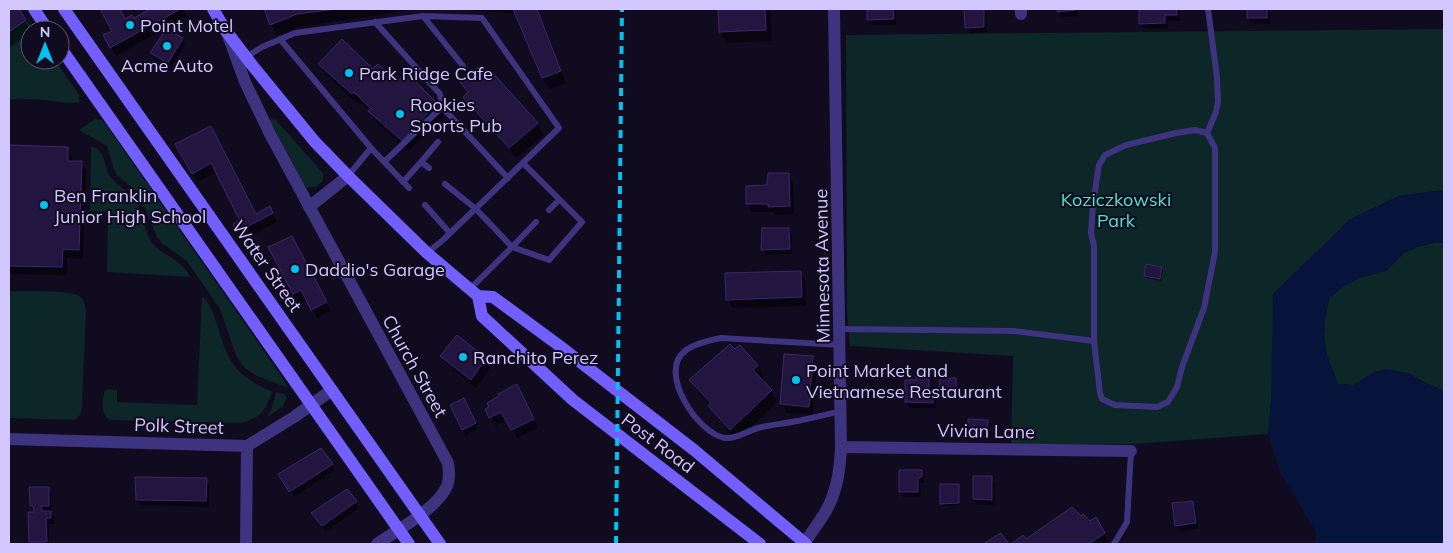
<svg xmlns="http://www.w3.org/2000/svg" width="1453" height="553" viewBox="0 0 1453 553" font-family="Mulish,sans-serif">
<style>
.green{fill:#0d2628}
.water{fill:#06143b}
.shadow{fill:#0007}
.building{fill:#221640;stroke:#3c266d}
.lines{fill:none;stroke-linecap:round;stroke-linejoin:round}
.service{stroke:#3e337f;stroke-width:6}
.minor{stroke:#3e337f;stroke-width:12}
.secondary{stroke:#735eff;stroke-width:12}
.rail{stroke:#00c1f2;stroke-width:4;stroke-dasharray:8 6;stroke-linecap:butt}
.poi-dot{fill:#00c1f2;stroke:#100b1e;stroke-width:2}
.labels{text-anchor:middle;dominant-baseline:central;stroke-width:4;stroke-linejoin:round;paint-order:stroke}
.poi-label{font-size:18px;fill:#d3c7ff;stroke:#100b1e;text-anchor:start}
.park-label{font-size:18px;fill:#4ee5ce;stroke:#100b1e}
.street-label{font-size:18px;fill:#d3c7ff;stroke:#100b1e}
</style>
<rect width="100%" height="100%" fill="#100b1e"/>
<path class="green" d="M26 20 34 30H30V60H55L80 96 78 98 80 102C70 104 62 102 52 101 38 99 23 98 9 100V32Z
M1444 29V190L1399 196 1349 220 1271 402 1268 434 1134 444H1011L1013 356 850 346 847 313 846 35Z
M95 119 102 120 105 123 280 374 288 388 257 376 246 369 241 363 236 355 220 309 187 261 162 243 157 237 141 198 137 192 118 176 114 169 107 147 104 144 79 130Z
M271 119 276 120 323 173C326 184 315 188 306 188L270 121Z
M91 146C106 150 103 165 110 176 118 187 129 191 135 200 144 214 143 233 155 246 162 253 172 257 180 264 184 267 187 272 190 276L189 277 107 272 108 212 90 211Z
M1437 242 1444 243V391L1422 381 1408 373 1353 385 1338 384 1327 356 1324 337 1325 319 1329 298 1344 286 1359 278 1386 271 1404 253 1417 247Z
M9 291C23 292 69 289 79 296 84 299 85 305 86 310L82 408 80 415 74 420 9 418Z
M204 297C221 320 219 351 239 371 248 381 261 386 272 392 265 411 262 417 241 423L110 420C100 415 103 402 104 392L108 389 117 390V402L197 405 202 298Z
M276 392 284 394 287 398 282 407 267 417 272 407Z"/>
<path class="water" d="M1444 190V243L1437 242 1417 247 1404 253 1386 271 1359 278 1344 286 1329 298 1325 319 1324 337 1327 356 1338 384 1353 385 1372 373 1386 369 1408 373 1422 381 1444 391V544H1315L1316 532 1280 472 1268 434 1271 402 1273 294 1349 220 1399 196Z"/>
<path class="shadow" d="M9 9H17L31 30 30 33 9 48Z
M101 9H119L125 20H134L153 9H183L187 16 116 56 105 36 113 31Z
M262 9H418L303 26 278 36Z
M449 9H538L566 83 550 89 543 78 517 14Z
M720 9H770L772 41 727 43 721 32Z
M868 9H896V25H872L869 19Z
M965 9H986L987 32 970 33 966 28Z
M1059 9H1078V16L1062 17Z
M1141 9H1180V21H1168V29H1144L1140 23Z
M1248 9H1270V24L1251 23 1248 17Z
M182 39 185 45 171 68 155 59 152 53Z
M320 64 374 71 436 104 443 116 409 151 377 123 370 111 361 103 359 105 326 75Z
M462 83 537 123 544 135 516 158 471 108 464 97 468 94Z
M210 128 256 215 269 208 277 222 243 240 235 225 242 221 217 172 198 182 176 145Z
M9 146 67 148 72 157V162H81L86 171 83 259 67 258V275L9 274Z
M788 174 793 183 794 214 775 215 773 212H752L747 204 769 186Z
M789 229 792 235V254L766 255 763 249Z
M297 246 331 311 317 318 307 299 299 302 294 293Z
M1161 268 1163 270 1161 281 1147 278 1145 276Z
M800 272 805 281 806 306 733 308 727 299Z
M442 356 485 359 490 368 476 388 447 365Z
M812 357 817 366 813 415 787 413 782 404Z
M757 365 764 377 761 380 771 391 777 402 737 441 716 417 710 405 698 392 691 381Z
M925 375 936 396V408H909L906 402 917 382Z
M941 379H955L957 382V397H942L940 394Z
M517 385 538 428 517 438 507 420 496 426 487 409 491 408Z
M466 405 478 429 466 435 463 429Z
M987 421 991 427 990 438 972 437 969 432Z
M321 450 335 470 294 497 280 474Z
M921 471 924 477V483H920L921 497H903L900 491Z
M991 477 995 483 994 505H977L974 499Z
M206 480 209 485V507L140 505 137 500Z
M958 485 960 488 959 505 942 506 941 503Z
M48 489 51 494V511H50L54 518V524H49V544H31L30 542 35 514 32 505Z
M347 490 359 508 326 531 316 519Z
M1192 503 1196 508 1198 528 1180 531 1176 525Z
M1080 518 1090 523 1095 519 1110 544H1013L1023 537 1026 540Z"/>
<path class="building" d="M9 9H19L26 20 9 32Z
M100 9H120L125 19 132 15 134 18 150 9H180L110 48 103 35 112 31Z
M264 9H335L297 14 270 25Z
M513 9H537L561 71 542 78Z
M718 9H765L766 30 719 32Z
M867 9H893L894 19 867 20Z
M964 9H984V27L965 28Z
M1057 9H1076V10L1057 12Z
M1139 9H1177V15H1165V23L1139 24Z
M1247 9H1267V18H1247Z
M166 29 183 38 168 63 150 53Z
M342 39 373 69 378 64 398 81 406 72 437 103 402 141 368 111 371 109 354 92 352 94 318 64Z
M478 67 487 75 491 71 538 123 509 148 463 97 468 92 460 82Z
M211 126 256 214 270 206 273 213 237 232 233 224 240 221 211 163 192 174 175 144Z
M9 145 68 147V161H82L79 250 63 249 62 267 9 266Z
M768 173H789L790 206 768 207V204H746V186L767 185Z
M762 228H789L790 249 761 250Z
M292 236 327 302 311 310 301 290 293 294 268 247Z
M1146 264 1162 267 1160 279 1144 276Z
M801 271 802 297 726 300 725 273Z
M457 335 486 358 471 380 440 356Z
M730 344 735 349 740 345 758 365 753 370 772 390 730 430 708 406 711 403 689 380Z
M784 354 813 356 809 407 780 404Z
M916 373H925L926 379H929V389H933V403L905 402V380H916Z
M940 378H956V395L939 394Z
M517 384 534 419 511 430 501 412 489 418 485 409 489 407 487 403 499 396 498 394Z
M464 398 476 423 462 430 450 405Z
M968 419 988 420 987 432H968Z
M321 448 333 464 289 492 278 474Z
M899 470H922V477L918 478V492H899Z
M973 476H992V500L973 499Z
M135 477 207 478 206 501 136 500Z
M940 484H959V503L940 504Z
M29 487H49V506H41L42 511H51V518H46L47 542H29L28 512H34L33 506H30Z
M347 489 357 501 322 526 311 513Z
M1193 501 1196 523 1175 526 1172 503Z
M1072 507 1081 516 1083 514 1090 521 1096 517 1105 533 1089 544H1011L1023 535 1026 539Z
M1001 533 1009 544H983Z"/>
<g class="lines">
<path class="service" d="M423 16 463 66
M375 22 440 94 442 107 508 178
M280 39 371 148 348 176
M246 57 262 47 295 33 423 16 482 18 559 128 443 240 427 253
M1195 130 1207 133 1215 148V252L1204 308 1182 367 1177 387 1168 402 1157 407 1115 405 1102 399 1100 393 1094 341V246L1091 233 1093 204 1099 165 1105 155 1126 145 1176 133Z
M1207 133 1216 112 1218 102 1217 77 1208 9
M371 148 409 188
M384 162 442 107
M421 162 438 142
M523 163 582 222 549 260 512 247 536 222
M403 182 421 162 429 168
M445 184 476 209 512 247 470 289
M425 205 450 233
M549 210 559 200
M840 329 1014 331 1094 341
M841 345 721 338C711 340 693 344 685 351 657 372 698 434 725 438 737 439 747 431 758 428 769 425 781 424 792 422 808 419 824 415 841 411
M1114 544 1127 522 1131 451"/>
<path class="minor" d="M1021 9V14
M228 35 245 82 270 134 448 463C449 471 450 479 447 486 438 508 396 531 377 544
M309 207 348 176
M9 439 247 446 294 417 332 390
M841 447 1131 451
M246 544 247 446
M804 544C812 531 823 518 829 505 838 486 840 467 841 447L834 9"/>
<path class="secondary" d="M34 9 48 30
M64 9 440 544
M213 9 226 31 252 65 315 142 348 176 427 253 478 296 493 297 557 344 694 450 806 544
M60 47 409 544
M478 296 482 316 573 400 760 544"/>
<path class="rail" d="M616 544 622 9"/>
</g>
<g class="poi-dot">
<circle cx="130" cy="25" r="5"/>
<circle cx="167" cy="46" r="5"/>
<circle cx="349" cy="73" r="5"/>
<circle cx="400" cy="114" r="5"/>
<circle cx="44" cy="205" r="5"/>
<circle cx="295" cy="269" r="5"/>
<circle cx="463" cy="357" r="5"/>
<circle cx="796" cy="380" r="5"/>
</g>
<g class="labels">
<g class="poi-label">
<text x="140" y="25">Point Motel</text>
<text x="167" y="65" text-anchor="middle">Acme Auto</text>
<text x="359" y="73">Park Ridge Cafe</text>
<text x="410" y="104">Rookies<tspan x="410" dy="21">Sports Pub</tspan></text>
<text x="54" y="195">Ben Franklin<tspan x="54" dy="21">Junior High School</tspan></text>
<text x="305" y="269">Daddio's Garage</text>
<text x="473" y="357">Ranchito Perez</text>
<text x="806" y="370">Point Market and<tspan x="806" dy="21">Vietnamese Restaurant</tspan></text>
</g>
<g class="park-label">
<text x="1116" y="199">Koziczkowski<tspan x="1116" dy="21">Park</tspan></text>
</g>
<g class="street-label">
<text transform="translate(267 266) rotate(55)">Water Street</text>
<text transform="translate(822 266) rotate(-91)">Minnesota Avenue</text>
<text transform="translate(415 366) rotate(61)">Church Street</text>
<text transform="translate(179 426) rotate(2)">Polk Street</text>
<text transform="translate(986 431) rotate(1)">Vivian Lane</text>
<text transform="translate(658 443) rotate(37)">Post Road</text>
</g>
</g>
<rect width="1453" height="553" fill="none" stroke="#d3c7ff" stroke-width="20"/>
<g transform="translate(45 45)"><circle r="24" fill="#100b1e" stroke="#5e5678"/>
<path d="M0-4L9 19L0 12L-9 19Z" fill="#00c1f2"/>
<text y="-8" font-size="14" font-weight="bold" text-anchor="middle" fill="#d3c7ff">N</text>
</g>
</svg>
